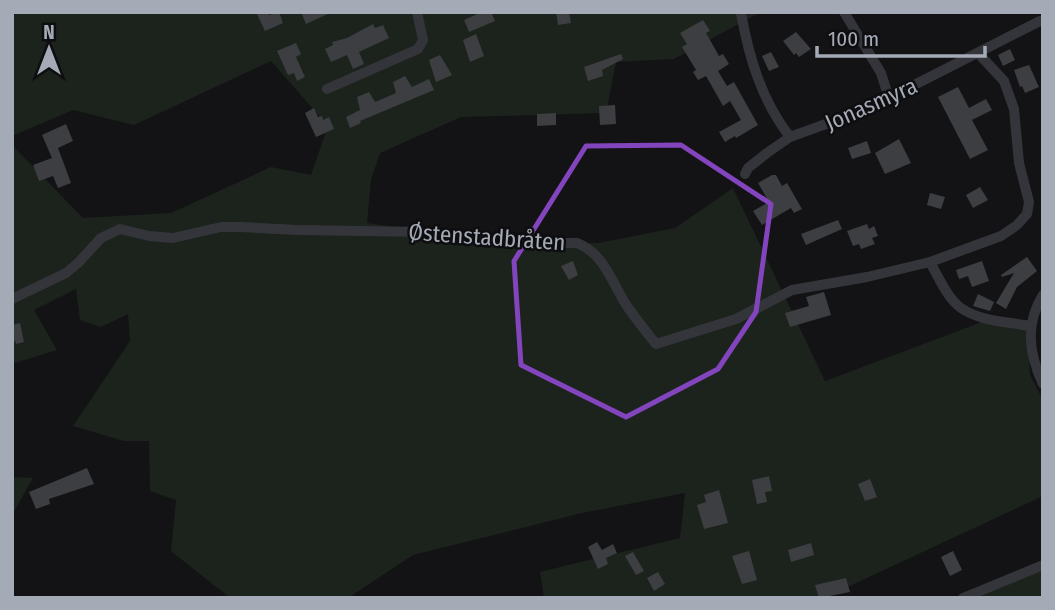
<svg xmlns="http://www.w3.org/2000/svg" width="1055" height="610" viewBox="0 0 1055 610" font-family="'Fira Sans Condensed',sans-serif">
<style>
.green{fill:#1b231c}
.building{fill:#3d3e42}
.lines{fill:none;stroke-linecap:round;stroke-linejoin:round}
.street{stroke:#34353a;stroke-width:10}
.marked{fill:none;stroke:#8345bd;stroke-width:5;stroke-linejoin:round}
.labels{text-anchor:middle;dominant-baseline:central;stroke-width:5;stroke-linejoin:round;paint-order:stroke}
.street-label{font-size:23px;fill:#a4aab6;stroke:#0e0e10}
</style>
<rect width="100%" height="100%" fill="#131315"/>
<path class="green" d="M12 12H761L674 59 616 62 606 113 461 117 380 153 371 180 367 223 491 241 598 243 675 228 733 188 825 381 987 320 1027 328 1030 375 1043 400V496L824 598H544L540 572 680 538 685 493 582 513 413 555 348 598H230L171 551 176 500 150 491 149 441H124L73 426 130 341 128 314 101 327 80 320 76 289 34 310 57 350 12 364V145L83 218 171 213 271 167 311 175 328 126 271 61 134 125 73 110 12 136Z
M12 477 33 478 12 515Z
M1043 562V598H963Z"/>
<path class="building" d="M256 12H268L269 15 279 12 283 23 265 31Z
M301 12H332L306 24Z
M482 12H491L495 21 469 32 464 20Z
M556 12H569L571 23 558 25Z
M703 20 710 31 706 33 719 56 723 54 729 64 718 71 727 86 734 82 758 125 736 138 735 136 725 142 719 132 741 120 730 101 723 106 706 76 698 80 693 72 696 70 682 47 687 44 680 33Z
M373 24 375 28 383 25 389 38 359 52 364 64 353 69 347 55 331 62 325 49 333 45 332 42 347 38Z
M796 32 811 49 799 57 796 53 794 55 783 41Z
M476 34 484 56 470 62 463 40Z
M296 43 301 54 296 57 305 77 297 81 294 73 288 75 277 51Z
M1010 49 1015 60 1003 66 998 55Z
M771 52 779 67 769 71 762 56Z
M621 54 623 59 602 70 603 76 588 81 584 67Z
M440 55 452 75 436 82 429 60Z
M1029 65 1039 87 1025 93 1022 86 1020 87 1014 70Z
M405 76 412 87 429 79 434 90 360 121 361 123 350 128 346 117 360 110 357 97 369 92 375 102 396 93 393 82Z
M958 87 969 108 986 99 992 110 972 120 988 150 970 159 938 97Z
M615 105 616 124 600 125 599 106Z
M314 108 318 117 322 116 323 120 329 117 334 129 316 137 305 113Z
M556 113V125L537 126V114Z
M66 124 73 141 58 148 71 183 58 188 53 176 39 181 33 165 52 158 42 135Z
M899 139 911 163 885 174 875 153Z
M867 141 871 153 852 159 848 148Z
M772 175H776L782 186 787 183 802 209 794 213 791 208 762 225 753 211 769 202 758 183Z
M980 187 988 200 973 208 966 195Z
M930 193 945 197 941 209 927 205Z
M838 220 842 229 806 245 801 234Z
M867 224 869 229 874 226 878 236 872 238 875 244 861 249 859 244 853 246 847 231Z
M1027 257 1037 271 1017 287 1006 309 996 303 1014 273 1002 277 1001 275Z
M573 261 578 275 569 280 561 266Z
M982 261 989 281 972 287 968 276 959 279 956 270Z
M824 292 831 315 790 327 785 313 809 306 806 297Z
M978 294 994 302 990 311 973 306Z
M20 323 24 342 16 344 15 341 12 342V325Z
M87 468 94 484 49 499 50 504 36 509 29 492Z
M769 476 772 491 765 492 767 502 757 504 752 480Z
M870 479 877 497 865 501 858 484Z
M719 490 728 523 704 529 697 505 706 502 704 495Z
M597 542 602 550 613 544 617 553 606 558 608 564 598 569 588 547Z
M811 543 814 555 791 562 788 550Z
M749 551 757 580 742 584 732 556Z
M953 551 962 570 950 576 941 557Z
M633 552 644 571 636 575 625 556Z
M658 572 665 584 654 591 647 578Z
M846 578 850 592 819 598 815 585Z"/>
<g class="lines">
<path class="street" d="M844 12 881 73 889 98
M741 13C749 58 762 101 790 137
M327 89 418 49 423 40 417 12
M745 174 748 168 767 153 790 137 867 109 1040 21
M930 262C938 276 947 298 961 308 979 321 1008 322 1030 326
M1043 295C1025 323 1029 355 1043 384
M12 299 66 273 78 263 101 238 120 229 149 236 173 238 221 227H240L298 230 425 232 505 243H577C603 253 611 280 625 303 634 317 645 330 656 344L736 319 792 290 867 277 930 262 1001 236 1017 225 1027 214 1029 202 1019 163 1014 109 1004 81 978 53
M963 598 1043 565"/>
</g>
<path class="marked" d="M681 145 771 204 756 312 718 369 626 417 521 365 514 261 586 146Z"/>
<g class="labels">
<g class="street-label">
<text transform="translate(871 104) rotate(-24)">Jonasmyra</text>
<text transform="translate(487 237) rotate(4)">Østenstadbråten</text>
</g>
</g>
<rect width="1055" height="610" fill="none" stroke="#a4aab6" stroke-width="28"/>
<g transform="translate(49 49)" stroke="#0e0e10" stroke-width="5" paint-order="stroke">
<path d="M0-5L12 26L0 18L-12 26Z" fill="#a4aab6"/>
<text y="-10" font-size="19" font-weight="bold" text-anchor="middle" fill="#a4aab6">N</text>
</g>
<path d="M817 46v10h168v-10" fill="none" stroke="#a4aab6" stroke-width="3.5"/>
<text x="828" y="46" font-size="21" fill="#a4aab6" stroke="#0e0e10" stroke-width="5" paint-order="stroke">100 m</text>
</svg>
